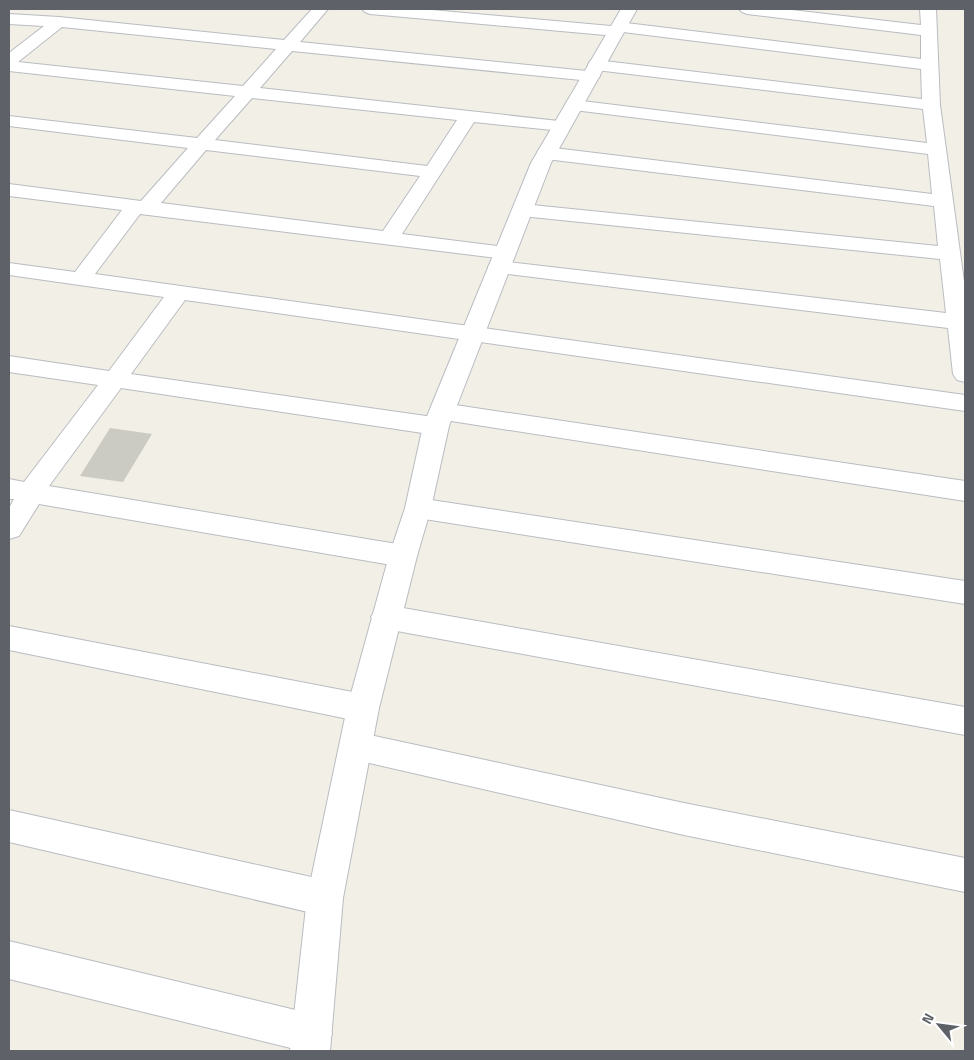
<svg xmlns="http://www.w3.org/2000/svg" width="974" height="1060" viewBox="0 0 974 1060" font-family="'Titillium Web',sans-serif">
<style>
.building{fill:#cccbc3}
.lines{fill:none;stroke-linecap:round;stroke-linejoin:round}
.minor-casing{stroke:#b9bcc1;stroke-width:2}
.tertiary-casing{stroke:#b9bcc1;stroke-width:2}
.minor{fill:#fff;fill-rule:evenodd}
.tertiary{fill:#fff;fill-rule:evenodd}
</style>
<rect width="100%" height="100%" fill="#f1efe6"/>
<path class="building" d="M110 428 152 434 123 482 80 476Z"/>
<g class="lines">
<g class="minor-casing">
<path id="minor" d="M312 9H328L300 42 597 72 600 76 597 80 591 81 292 51 260 88 568 122 571 126 568 130 562 131 474 122 402 234 505 247 512 249 516 253 512 257 505 259 140 214 95 274 965 395V411L185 300 131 374 433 417 430 411 433 405 442 403 965 481V501L445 420 449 426 445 432 436 435 121 388 49 486 403 545 413 548 417 556 413 564 403 567 39 504 19 536 9 539V508L14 499H9V479L24 482 98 385 9 372V356L109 371 164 297 9 275V263L75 272 122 210 9 196V184L141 201 188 148 9 126V116L197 138 235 96 9 71V53L44 26 9 24V14L59 17 284 40ZM62 27 276 49 243 86 18 62ZM252 98 457 120 427 166 215 140ZM206 150 420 176 383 231 161 203Z
M362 9H420L611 26 618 22 921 59V35L747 14 742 12 739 9H783L921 25 920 9H936L940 105 965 289V382L957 380 953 374 948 328 499 273 491 272 488 267 491 262 499 261 946 313 940 259 522 216 515 214 512 210 515 206 522 204 938 246 934 206 546 159 539 157 537 153 539 149 546 147 932 194 928 154 574 110 568 109 565 105 568 101 574 100 927 143 923 109 596 70 590 69 588 65 590 61 596 60 922 99 921 69 623 32 616 36 370 14 365 12Z
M418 498 965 581V604L418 518 408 515 405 508 408 501Z
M386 605 965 707V735L386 629 376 625 371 617 376 609Z
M9 626 363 694 374 698 379 708 374 718 363 722 9 650Z
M356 732 684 803 965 858V892L684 835 356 760 345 756 340 746 345 736Z
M9 810 325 880 338 885 343 898 338 911 325 916 9 842Z
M9 941 312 1014 326 1020 332 1034 326 1048 318 1051H303L9 979Z"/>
</g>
<g class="tertiary-casing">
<path id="tertiary" d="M621 9H637L551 163 449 426 431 508 417 556 379 708 343 898 330 1051H290L307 898 347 708 389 556 405 508 423 426 531 163Z"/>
</g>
<use href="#minor" class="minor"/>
<use href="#tertiary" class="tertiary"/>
</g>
<rect width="974" height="1060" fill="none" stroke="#5e6268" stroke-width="20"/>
<g transform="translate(939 1025) rotate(299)" stroke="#ffffff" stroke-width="4" paint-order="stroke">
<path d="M0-4L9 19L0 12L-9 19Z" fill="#5e6268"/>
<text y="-8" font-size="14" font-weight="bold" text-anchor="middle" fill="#5e6268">N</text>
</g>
</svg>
